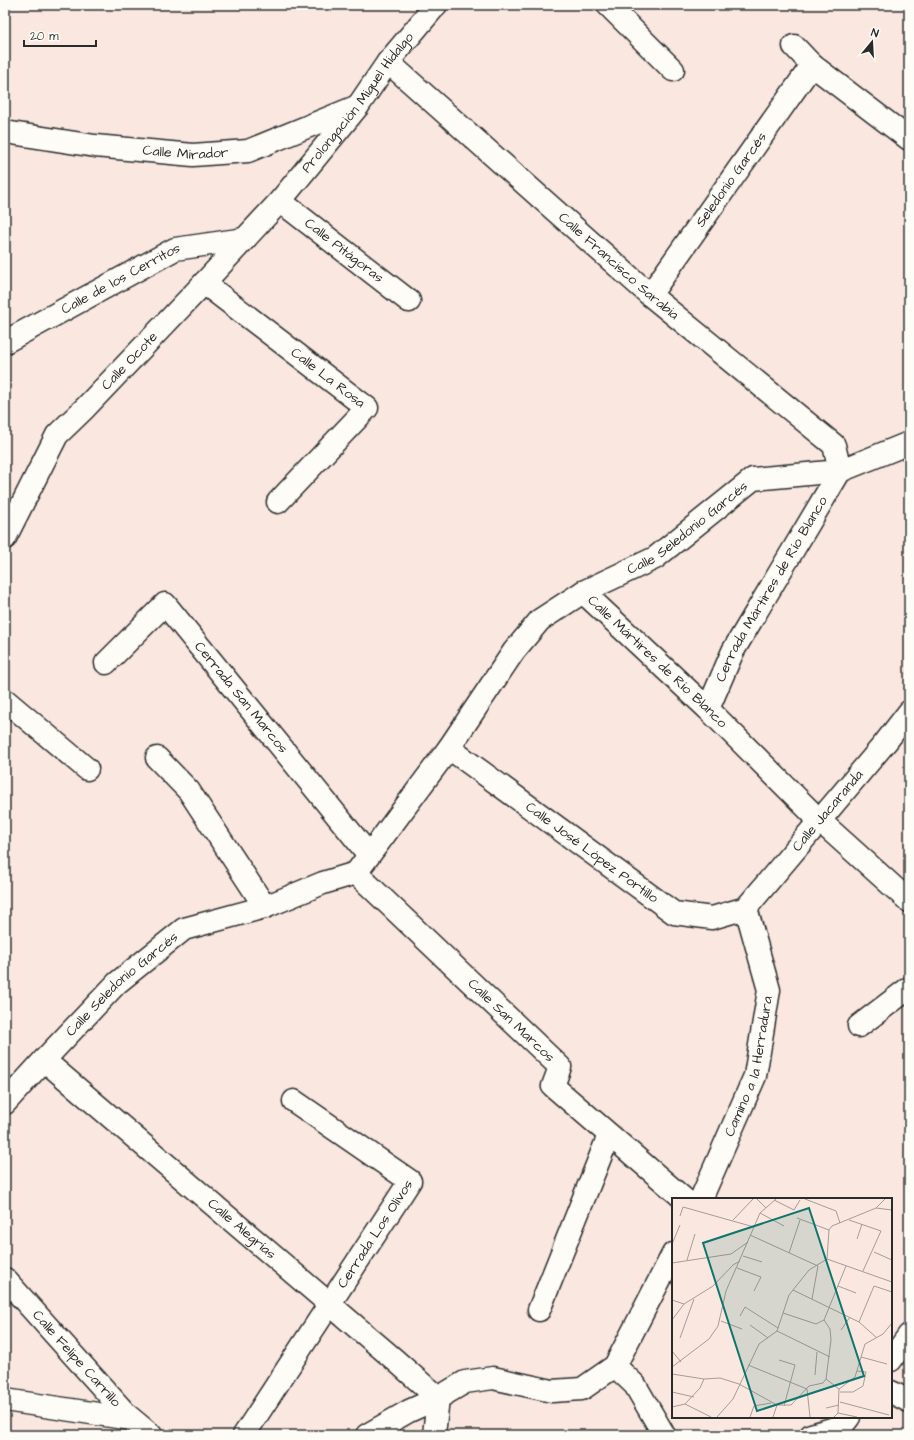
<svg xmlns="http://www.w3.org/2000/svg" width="914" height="1440" viewBox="0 0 914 1440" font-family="'Architects Daughter',sans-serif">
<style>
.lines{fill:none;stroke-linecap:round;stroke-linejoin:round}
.street-casing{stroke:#2b2b2b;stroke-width:25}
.secondary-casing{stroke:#2b2b2b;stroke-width:25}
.street{stroke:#fdfcf7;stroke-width:22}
.secondary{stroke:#fdfcf7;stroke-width:22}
.labels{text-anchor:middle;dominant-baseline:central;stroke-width:4;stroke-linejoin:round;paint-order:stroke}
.street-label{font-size:14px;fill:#2b2b2b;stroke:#fdfcf7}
.inset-road{fill:none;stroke:#a79c98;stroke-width:1}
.view{fill:#0f766e;fill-opacity:0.15;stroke:#0f766e;stroke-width:2}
.inset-edge{fill:none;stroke:#2b2b2b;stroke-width:2}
</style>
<rect width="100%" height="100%" fill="#f9e7e0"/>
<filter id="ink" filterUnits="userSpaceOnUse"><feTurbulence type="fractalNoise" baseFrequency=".025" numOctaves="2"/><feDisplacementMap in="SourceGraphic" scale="8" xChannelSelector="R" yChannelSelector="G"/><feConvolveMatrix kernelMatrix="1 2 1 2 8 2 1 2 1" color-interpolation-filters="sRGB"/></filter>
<g filter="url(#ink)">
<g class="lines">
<g class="street-casing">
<g id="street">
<path d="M608 5 673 70"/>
<path d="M794 46 812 65 909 139"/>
<path id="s1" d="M388 62 650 295 834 445 840 471"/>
<path id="s2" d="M5 132 95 146 193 155 248 151 358 106"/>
<path id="s3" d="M280 201 409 301"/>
<path id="s4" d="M204 283 367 408 278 502"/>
<path id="s5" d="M650 295 812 65"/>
<path id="s6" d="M5 342 175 249 245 239"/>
<path id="s7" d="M583 592 708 709 819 820 909 901"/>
<path id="s8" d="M106 663 165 604 369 855"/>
<path d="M5 700 87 769"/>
<path id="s9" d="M708 709 733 651 840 471"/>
<path id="s10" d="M449 748 674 913 712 918 746 908"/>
<path d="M157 758 189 791 265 907"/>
<path id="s11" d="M356 873 560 1067 553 1086 684 1199"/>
<path id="s12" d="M746 908 885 743 909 712"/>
<path d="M859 1026 909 988"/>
<path id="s13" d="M44 1060 395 1360 438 1398 434 1435"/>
<path id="s14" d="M5 1103 44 1060 117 983 184 929 265 907 323 883 356 873 449 748 514 651 540 620 583 592 655 558 753 479 840 471 909 443"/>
<path id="s15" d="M701 1199 755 1076 769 990 746 908"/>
<path id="s16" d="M5 1279 127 1415 151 1435"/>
<path d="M539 1310 609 1135"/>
<path d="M891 1360 909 1335"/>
<path d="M615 1366 635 1385 664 1435"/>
<path d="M891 1392 909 1401"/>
<path d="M5 1400 131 1419"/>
<path id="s17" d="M244 1435 410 1181 294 1101"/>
<path d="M367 1435 409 1411 438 1398 465 1382 493 1378 552 1391 582 1389 615 1366 673 1254"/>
<path d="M811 1435 842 1426 849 1417"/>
</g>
</g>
<g class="secondary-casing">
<g id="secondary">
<path id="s18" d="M5 538 57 435 85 408 204 283 280 201 358 106 388 62 436 5"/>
</g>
</g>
<use href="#street" class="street"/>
<use href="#secondary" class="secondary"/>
</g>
</g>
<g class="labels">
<g class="street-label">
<text stroke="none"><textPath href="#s18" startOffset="564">Prolongación Miguel Hidalgo</textPath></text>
<text stroke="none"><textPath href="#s2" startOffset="182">Calle Mirador</textPath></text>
<text stroke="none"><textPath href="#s5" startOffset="141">Seledonio Garcés</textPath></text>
<text stroke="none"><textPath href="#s3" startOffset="81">Calle Pitágoras</textPath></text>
<text stroke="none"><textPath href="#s1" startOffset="308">Calle Francisco Sarabia</textPath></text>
<text stroke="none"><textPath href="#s6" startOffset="132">Calle de los Cerritos</textPath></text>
<text stroke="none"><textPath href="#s18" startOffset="219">Calle Ocote</textPath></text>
<text stroke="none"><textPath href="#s4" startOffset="156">Calle La Rosa</textPath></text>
<text stroke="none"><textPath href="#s14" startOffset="919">Calle Seledonio Garcés</textPath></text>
<text stroke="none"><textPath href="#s9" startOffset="136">Cerrada Mártires de Río Blanco</textPath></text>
<text stroke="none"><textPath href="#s7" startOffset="102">Calle Mártires de Río Blanco</textPath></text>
<text stroke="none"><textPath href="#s8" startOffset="204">Cerrada San Marcos</textPath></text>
<text stroke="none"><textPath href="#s12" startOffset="127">Calle Jacaranda</textPath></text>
<text stroke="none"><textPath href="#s10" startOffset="177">Calle José López Portillo</textPath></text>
<text stroke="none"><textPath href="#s14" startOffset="167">Calle Seledonio Garcés</textPath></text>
<text stroke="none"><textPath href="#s11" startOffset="214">Calle San Marcos</textPath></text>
<text stroke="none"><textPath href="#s15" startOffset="142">Camino a la Herradura</textPath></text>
<text stroke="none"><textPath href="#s13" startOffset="260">Calle Alegrías</textPath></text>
<text stroke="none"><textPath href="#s17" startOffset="240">Cerrada Los Olivos</textPath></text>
<text stroke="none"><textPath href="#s16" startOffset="107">Calle Felipe Carrillo</textPath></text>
</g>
</g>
<g transform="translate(672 1198)">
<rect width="220" height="220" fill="#f9e7e0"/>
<path class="inset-road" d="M85 1 94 10M133 1 164 13 168 25M102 2 122 12 128 2M204 10 220 12M88 15 112 28M8 18 11 9 82 29M125 20 157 32M61 22 81 1M177 22 209 33 191 73M78 37 146 68M185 41 190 26M0 46 8 27M202 54 220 62M117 55 128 22M71 58 90 64M155 61 220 84M15 62 23 36M0 65 59 56 76 44M65 70 89 79 82 93M166 88 184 95M121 92 187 124 205 140M140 101 146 68M0 102 12 106M111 115 144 126 152 122M68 118 73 109 106 130M0 122 12 106 41 88 61 67 68 63M152 122 174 68M49 123 70 131M187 124 202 88 220 94M78 127 96 140M169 132 178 119M105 133 158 159M8 140 22 101M0 153 9 164M189 159 215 166M107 162 123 167 112 208M76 167 135 191 138 219M0 169 37 141 46 128 54 93 82 29 88 15 104 1M0 176 32 181 48 180 67 186 105 207M143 177 145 154M154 181 167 191M0 194 22 199M168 194H181L191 188 194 174 185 173M168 204 217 217M13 206 39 219M0 209 13 206 28 190 32 181M154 210 167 207M166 215 185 219M45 219 61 201 87 146 105 133 117 97 137 72 155 61 157 32 160 28 204 10 213 1M78 219 82 208 99 205M101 219 105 207H119L137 188 151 185 154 181 159 142 158 131 152 122M162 219 166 215 167 191 183 179 193 146 211 136 220 125"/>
<path class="view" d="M137 10 192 178 85 213 31 45Z"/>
<rect width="220" height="220" class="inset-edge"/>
</g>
<rect width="914" height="1440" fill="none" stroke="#fdfcf7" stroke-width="20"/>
<rect x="10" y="10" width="894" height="1420" fill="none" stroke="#2b2b2b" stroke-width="1.5" filter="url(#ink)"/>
<g transform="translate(872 42) rotate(18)" stroke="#fdfcf7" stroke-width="3" paint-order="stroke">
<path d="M0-3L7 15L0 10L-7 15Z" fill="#2b2b2b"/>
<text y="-6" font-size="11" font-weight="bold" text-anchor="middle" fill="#2b2b2b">N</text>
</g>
<path d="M24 40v6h72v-6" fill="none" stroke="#2b2b2b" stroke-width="2"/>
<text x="30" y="40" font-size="12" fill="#2b2b2b" stroke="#fdfcf7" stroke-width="3" paint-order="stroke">20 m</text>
</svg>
